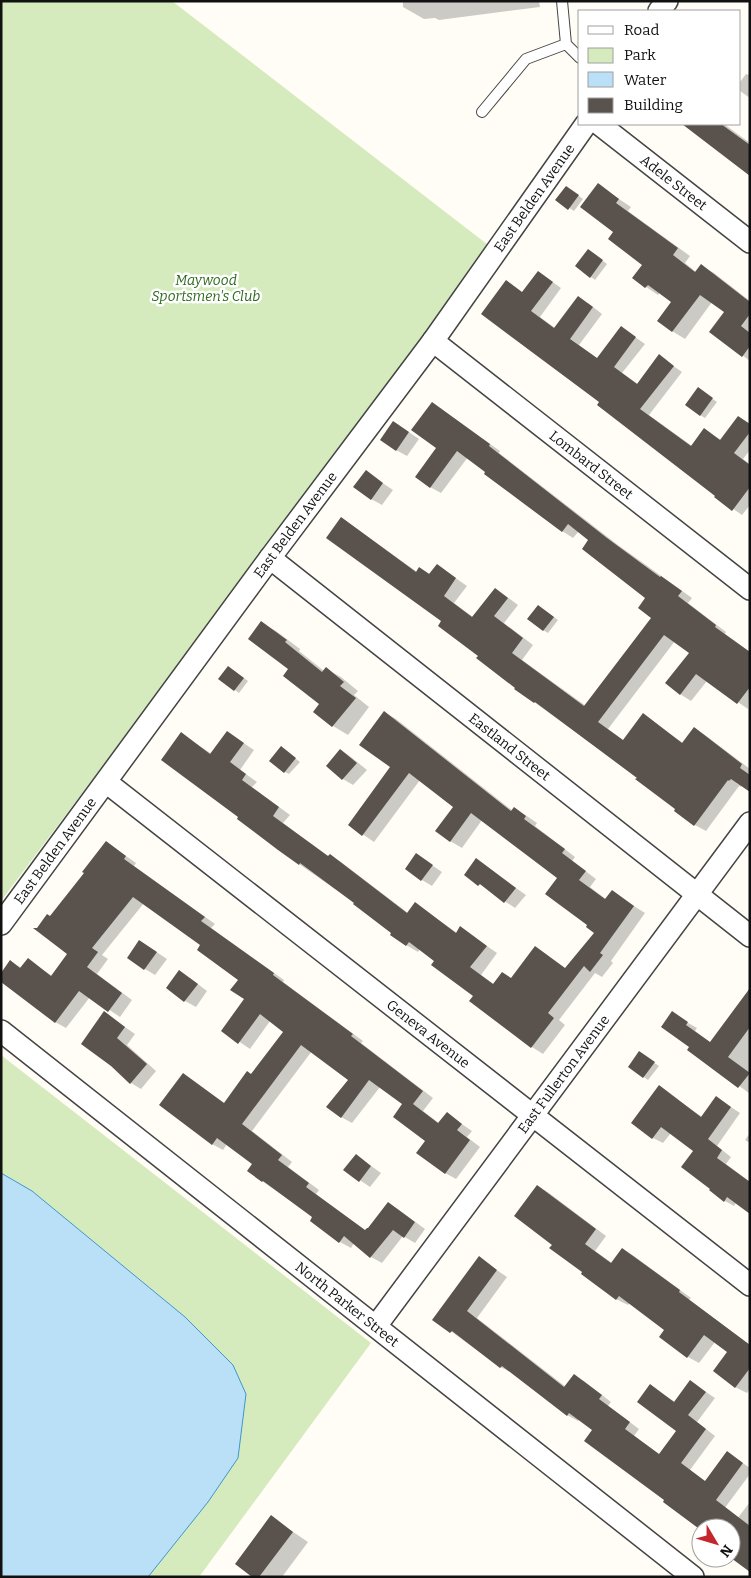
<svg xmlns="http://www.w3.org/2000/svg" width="751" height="1578" viewBox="0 0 751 1578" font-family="Bitter,serif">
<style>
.green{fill:#d5ebbd}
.water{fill:#b9e0f7;stroke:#3f96cf}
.shadow{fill:#0003}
.building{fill:#5a524d}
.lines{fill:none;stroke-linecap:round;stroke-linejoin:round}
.service-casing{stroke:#444;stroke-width:12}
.minor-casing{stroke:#444;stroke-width:24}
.service{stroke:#fff;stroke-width:10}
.minor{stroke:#fff;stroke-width:21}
.labels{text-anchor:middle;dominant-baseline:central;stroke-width:5;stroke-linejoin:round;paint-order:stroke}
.street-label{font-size:14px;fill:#111;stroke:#fff}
.park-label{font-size:14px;font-style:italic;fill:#2f6b1f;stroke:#fff}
</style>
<rect width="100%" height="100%" fill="#fffdf5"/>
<path class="green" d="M1 1H172L492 248 1 901Z
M1 1055 371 1343 199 1577H1Z"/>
<path class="water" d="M1 1173 32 1191 185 1317 233 1365 246 1394 238 1458 208 1502 148 1577H1Z"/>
<path class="shadow" d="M403 1H539L540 7 439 20 435 18 424 19 403 7Z
M750 72V98L740 91V82L746 74 748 75Z
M684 124H724L750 143V174Z
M598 185 631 207 628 211 690 256 685 263 696 272 701 266 714 273 750 301V361L711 332 725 312 712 302 685 339 672 331V302L660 292 658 295 633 278 644 264 615 232Z
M571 190 583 199 574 211 557 200Z
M593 253 607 264 595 280 591 277Z
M547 278 561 288 540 317 555 328 588 303 602 314 579 345 598 359 622 328 645 344 622 373 638 384 659 356 682 372 649 415 692 446 704 429 721 440 750 424V450L743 459 750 464V505L742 515 716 497 717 495 601 402 506 281 523 293Z
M703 392 717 402 705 418 700 415Z
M432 403 500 451 499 453 618 545 692 598 688 603 726 632 725 634 750 652 748 709 707 681 691 701 680 694 691 653 675 641 608 729 624 741 643 715 683 743 694 728 705 735 750 769V791L742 785 741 787 739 786 706 831 695 825 638 777 534 702 480 656 342 518 417 572 420 568 430 574 437 565 467 586 454 603 473 617 496 589 506 596 518 605 504 623 533 645 522 660 586 706 653 618 647 597 590 540 579 531 573 538 562 531 468 457 441 493 430 487 437 448Z
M394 422 419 439 407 456 396 450Z
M366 472 393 490 382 505 371 499Z
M543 609 558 620 548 633 543 630Z
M261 623 276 631 300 649 299 651 324 671 326 669 341 677 358 691 354 695 369 707 348 735 333 726 315 711 320 704 290 669Z
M233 670 248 681 239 693 235 690Z
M384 712 396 719 513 811 515 808 537 823 535 826 575 857 572 861 596 879 590 887 607 900 612 892 645 913 611 961 613 963 602 977 595 973 559 1020 565 1025 543 1054 532 1047 471 1001 475 996 420 949 418 952 406 945 355 903 299 864 181 734 212 754 228 733 254 750 240 770 257 782 252 787 290 815 283 823 329 857 330 856 341 862 408 913 415 904 457 933 461 928 497 953 481 975 495 985 512 979 536 948 566 969 596 933 589 925 558 877 482 820 462 848 450 841 455 807 420 780 374 842 349 825 392 767Z
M341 750 351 757 367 770 353 785 343 779 328 766Z
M286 751 300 762 289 774 285 772Z
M106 842 136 863 134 866 215 924 211 928 284 980 283 982 363 1041 361 1043 433 1098 423 1111 440 1124 447 1114 472 1131 467 1137 480 1147 456 1179 445 1173 404 1104 380 1087 352 1123 341 1117 349 1079 312 1051 252 1131 292 1162 288 1167 319 1190 316 1194 366 1231 389 1204 399 1210 425 1229 415 1243 403 1236 382 1263 371 1257 354 1243 351 1248 340 1242 314 1217 262 1181 253 1164 227 1144 223 1150 212 1144 183 1074 225 1104 251 1075 285 1031 270 1021 250 1049 222 1030 245 999 239 979 202 945 144 903 102 955 108 959 97 974 132 1000 120 1017 90 997 66 1028 55 1022 11 962 22 968 28 960 52 976 69 953 51 918 86 873Z
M417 855 442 872 432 886 422 880Z
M477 860 526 895 515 908 466 875Z
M140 941 167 959 155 975 145 969Z
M190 978 207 991 196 1007 185 1001Z
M750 999V1091L749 1093 689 1050 691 1047 681 1019 697 1028 695 1031 711 1043Z
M105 1013 135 1034 127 1045 156 1071 141 1089 131 1083Z
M644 1056 659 1066 648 1080 644 1077Z
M659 1087 702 1117 716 1097 740 1113 717 1146 731 1157 726 1164 750 1182 734 1206 725 1201 695 1151 671 1133 663 1143 653 1138Z
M750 1133V1143L745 1140Z
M356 1155 381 1173 370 1187 345 1170Z
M538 1186 549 1193 606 1236 595 1251 612 1263 622 1249 634 1256 691 1298 689 1300 750 1345V1389L747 1393 735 1387 729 1352 715 1342 699 1363 688 1357 666 1330 630 1303 628 1305 616 1299 553 1244Z
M479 1258 507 1277 477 1318 566 1387 574 1376 584 1381 611 1402 608 1406 639 1429 634 1436 660 1455 678 1431 650 1386 675 1402 691 1382 715 1398 697 1422 715 1436 690 1470 706 1482 728 1453 750 1468V1474L710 1528H701L697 1526 666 1500 594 1430 579 1419 578 1421 567 1415 511 1372 500 1367 434 1319Z
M750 1502V1570L731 1552 730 1528Z
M271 1517 308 1542 282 1577H254Z"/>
<path class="building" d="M682 124H721L750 145V176Z
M598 183 619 199 616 203 678 248 673 255 695 272 701 264 750 302V314L741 326 750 333V346L742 357 709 332 724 312 700 295 672 332 657 321 671 302 648 285 645 288 632 278 642 265 608 239 613 232 580 207Z
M566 186 579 195 568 210 555 200Z
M588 249 603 260 590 278 575 266Z
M538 271 553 282 531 311 554 328 578 296 593 307 570 339 597 358 621 326 636 337 614 367 637 384 659 354 674 366 640 409 691 446 704 428 720 440 738 416 750 424V432L734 453 750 465V487L732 511 714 497 715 496 597 405 599 402 481 314 506 280 522 292Z
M698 387 713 398 700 416 685 405Z
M432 402 490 444 489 446 607 538 660 577 661 576 682 591 678 596 716 625 715 627 750 652V687L737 704 696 674 680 695 665 683 689 653 664 635 598 722 623 740 643 713 682 743 694 727 742 764 740 768 750 775V792L731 779 729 781 728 780 694 826 674 811 675 809 635 779 637 778 535 702 534 703 514 689 515 688 476 658 478 656 438 626 441 621 326 538 341 517 416 572 419 567 429 574 437 564 456 578 444 596 472 617 495 588 508 598 494 616 523 638 512 653 584 706 651 618 638 608 645 598 582 549 588 540 568 524 562 532 484 474 485 472 457 451 430 488 415 477 436 448 411 430Z
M393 421 409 432 396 451 380 440Z
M366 470 383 483 371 500 353 487Z
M538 605 554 617 543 631 527 619Z
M261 621 287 640 285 642 322 672 326 667 344 682 340 686 356 698 332 727 313 712 319 704 283 676 288 669 248 639Z
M228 666 244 678 234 691 218 679Z
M384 711 511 811 514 807 526 816 524 819 565 849 562 853 586 871 579 880 605 899 612 890 634 906 600 953 603 955 590 972 584 966 548 1013 554 1018 531 1048 469 1001 473 996 431 965 434 961 409 942 406 946 390 935 391 933 353 904 354 903 300 863 299 865 278 850 237 819 238 817 161 760 181 732 210 754 227 731 244 743 230 762 246 774 242 780 279 807 273 816 328 856 330 854 407 913 415 902 456 933 460 926 487 946 470 967 493 984 502 972 511 978 535 946 565 968 594 933 586 927 587 925 545 894 557 878 471 813 450 842 435 831 453 807 409 773 362 836 348 825 390 767 359 745Z
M281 746 296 758 284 773 269 761Z
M340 749 357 763 342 780 326 766Z
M106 841 126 856 124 859 205 917 201 921 274 973 273 975 353 1034 351 1036 423 1091 413 1104 438 1123 447 1112 462 1124 457 1130 470 1140 445 1174 416 1153 425 1141 393 1117 402 1104 369 1080 341 1118 326 1107 348 1080 301 1045 242 1124 282 1155 278 1160 309 1183 306 1187 365 1230 367 1228H368L388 1202 415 1222 404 1238 393 1230 370 1258 344 1236 339 1243 310 1221 312 1217 263 1181 262 1182 247 1171 252 1164 217 1138 212 1145 159 1105 183 1073 224 1103 247 1071 251 1074 283 1032 260 1014 238 1044 221 1031 244 999 230 990 238 980 197 950 200 945 133 897 92 948 98 952 87 967 122 993 108 1012 79 991 55 1023 1 982V973L10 960 20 968 28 958 51 976 67 954 33 928H37L47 914 50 916 84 873 82 872Z
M416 853 433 865 421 881 405 869Z
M476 858 516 888 504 903 480 884 478 886 464 875Z
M139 940 157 952 144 970 127 958Z
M179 970 198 984 184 1002 166 988Z
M750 988V1027L728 1057 750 1073 738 1088 687 1050 689 1047 661 1027 672 1011 688 1022 686 1025 710 1042Z
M104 1011 125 1027 117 1038 147 1064 130 1084 111 1066 81 1044Z
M639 1051 655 1062 643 1078 628 1067Z
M659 1085 701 1117 716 1096 731 1107 708 1139 722 1150 717 1158 750 1182V1214L727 1197 724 1202 709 1190 710 1189 681 1167 693 1151 661 1127 652 1139 631 1123Z
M356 1154 371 1166 359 1182 343 1170Z
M537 1185 596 1229 585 1244 611 1263 622 1248 680 1290 679 1292 750 1345V1368L735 1388 713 1371 727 1352 704 1335 687 1358 659 1337 664 1330 619 1296 616 1300 581 1274 582 1272 549 1248 552 1245 514 1216Z
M479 1256 497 1270 467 1311 564 1387 574 1374 602 1395 599 1399 630 1422 625 1429 659 1454 676 1431 637 1402 650 1384 674 1402 690 1380 706 1392 688 1415 706 1429 681 1463 705 1481 727 1451 743 1463 716 1500 750 1526V1572L731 1558V1528H698L663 1502 664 1500 584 1441 592 1430 569 1413 567 1416 502 1366 500 1368 452 1331 450 1333 432 1320Z
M271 1515 293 1532 259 1577H252L235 1564Z"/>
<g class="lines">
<g class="service-casing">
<path id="service" d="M562 1 566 44 580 58
M482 112 526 59 566 44"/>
</g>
<g class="minor-casing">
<g id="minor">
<path d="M659 11 667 1"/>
<path id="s1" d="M599 124 750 242"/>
<path id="s2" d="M433 341 750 589"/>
<path id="s3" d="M270 558 750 936"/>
<path id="s4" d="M106 782 750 1285"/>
<path id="s5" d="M1 924 270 558 433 341 586 124"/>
<path id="s6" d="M1 1031 693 1577"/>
<path id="s7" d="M376 1326 750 823"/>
</g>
</g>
<use href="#service" class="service"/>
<use href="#minor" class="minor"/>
</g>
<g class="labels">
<g class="street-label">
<text stroke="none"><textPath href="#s1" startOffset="95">Adele Street</textPath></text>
<text stroke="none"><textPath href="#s5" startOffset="901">East Belden Avenue</textPath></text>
<text stroke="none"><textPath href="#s2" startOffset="201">Lombard Street</textPath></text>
<text stroke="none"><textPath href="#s5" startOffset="496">East Belden Avenue</textPath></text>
<text stroke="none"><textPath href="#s3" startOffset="305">Eastland Street</textPath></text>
<text stroke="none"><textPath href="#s5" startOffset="91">East Belden Avenue</textPath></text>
<text stroke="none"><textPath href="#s4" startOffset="409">Geneva Avenue</textPath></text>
<text stroke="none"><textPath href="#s7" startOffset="314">East Fullerton Avenue</textPath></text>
<text stroke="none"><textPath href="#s6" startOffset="441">North Parker Street</textPath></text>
</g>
<g class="park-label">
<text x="206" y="280">Maywood<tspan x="206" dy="16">Sportsmen's Club</tspan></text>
</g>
</g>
<rect width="751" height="1578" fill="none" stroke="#111111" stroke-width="5"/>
<rect x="578" y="10" width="162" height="115" fill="#ffffff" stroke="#a0a0a0"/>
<rect x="588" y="26" width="25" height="8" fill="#ffffff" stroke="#a0a0a0"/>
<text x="624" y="35" font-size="15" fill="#111111">Road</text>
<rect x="588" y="48" width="25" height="15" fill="#d5ebbd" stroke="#a0a0a0"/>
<text x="624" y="60" font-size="15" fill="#111111">Park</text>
<rect x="588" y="72" width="25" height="15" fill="#b9e0f7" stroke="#a0a0a0"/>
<text x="624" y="85" font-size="15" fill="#111111">Water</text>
<rect x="588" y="98" width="25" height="15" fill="#5a524d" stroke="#a0a0a0"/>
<text x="624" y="110" font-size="15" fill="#111111">Building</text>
<g transform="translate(716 1543) rotate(128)"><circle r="24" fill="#ffffff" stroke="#a0a0a0"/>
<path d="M0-4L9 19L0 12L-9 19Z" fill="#c4262e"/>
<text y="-8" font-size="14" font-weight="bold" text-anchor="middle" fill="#111111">N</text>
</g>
</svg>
